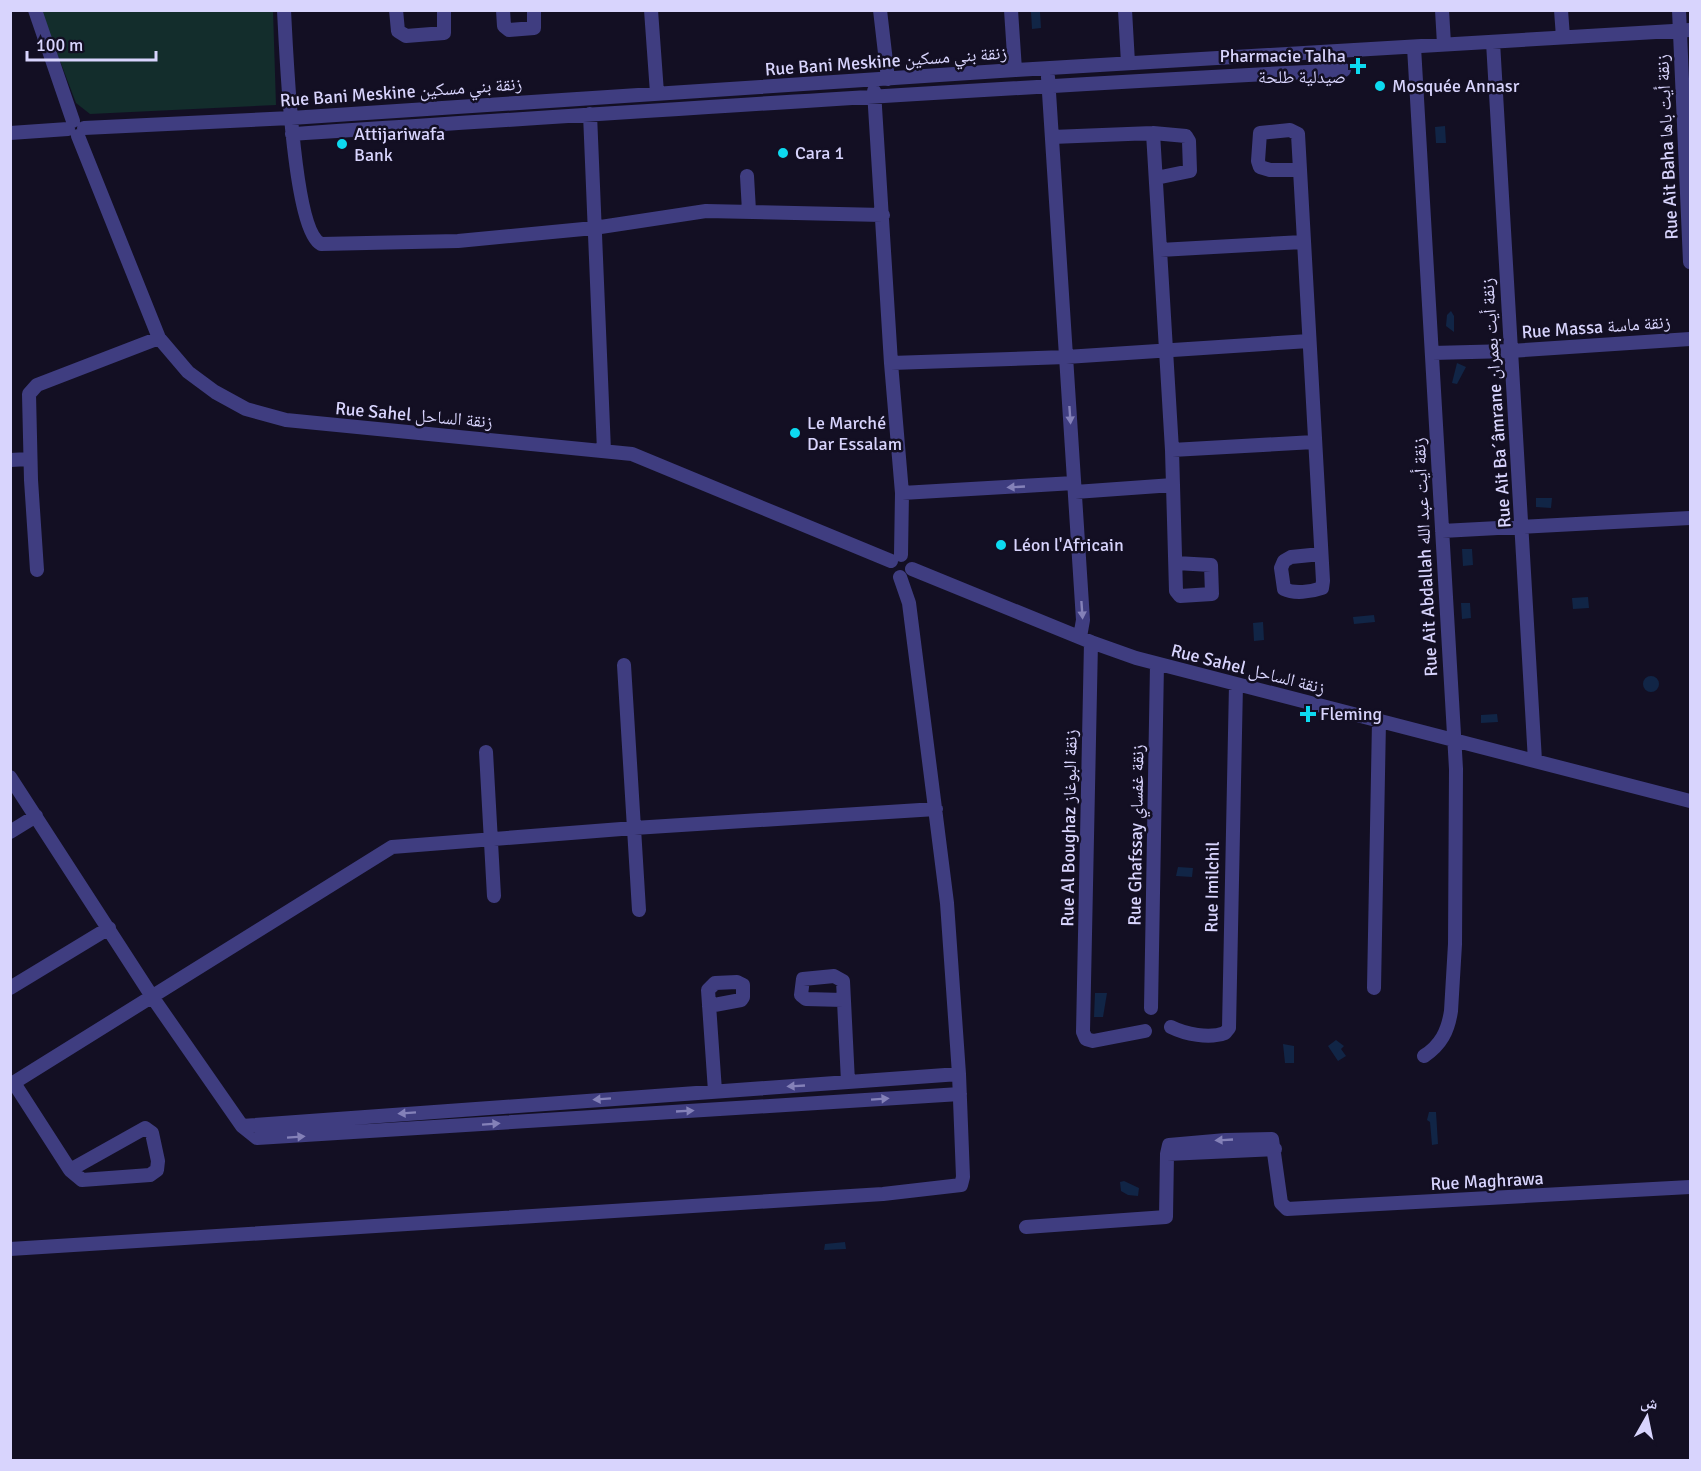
<svg xmlns="http://www.w3.org/2000/svg" width="1701" height="1471" viewBox="0 0 1701 1471" font-family="Signika,'Noto Naskh Arabic',sans-serif">
<style>
.green{fill:#132d2c}
.water{fill:#112546}
.lines{fill:none;stroke-linecap:round;stroke-linejoin:round}
.minor{stroke:#3f3d80;stroke-width:14}
.oneway{fill:#8481b8}
.poi-dot{fill:#0ddaf0;stroke:#130f23;stroke-width:2}
.labels{text-anchor:middle;dominant-baseline:central;stroke-width:5;stroke-linejoin:round;paint-order:stroke}
.poi-label{font-size:18px;fill:#d8d4fd;stroke:#130f23;text-anchor:start}
.street-label{font-size:18px;fill:#d8d4fd;stroke:#130f23}
</style>
<rect width="100%" height="100%" fill="#130f23"/>
<path class="green" d="M41 11H273L276 105 90 114 76 103Z"/>
<path class="water" d="M1031 12H1040L1041 28 1032 29Z
M1445 126 1446 143H1436L1435 127Z
M1451 311 1454 316V332L1446 326 1447 315Z
M1457 363 1466 367 1457 384 1452 383Z
M1536 498H1552L1551 508 1536 507Z
M1462 549H1472L1473 565 1463 566Z
M1588 597 1589 608 1573 609 1572 598Z
M1461 603H1470L1471 618 1462 619Z
M1374 615 1375 622 1354 624 1353 617Z
M1263 622 1264 640 1254 641 1253 623Z
M1643 684a8 8 0 1 1 16 0a8 8 0 1 1-16 0Z
M1497 714 1498 722 1481 723V715Z
M1178 867 1193 868 1192 877 1176 876Z
M1095 993H1107L1103 1017H1094Z
M1336 1040 1344 1046 1341 1049 1346 1056 1338 1061 1328 1046Z
M1283 1044 1294 1046V1063H1285Z
M1429 1112H1436L1438 1144 1432 1145 1430 1122 1427 1120Z
M1124 1181 1139 1188 1138 1196 1128 1195 1121 1191 1120 1182Z
M845 1242 846 1249 824 1250 825 1244Z"/>
<g class="lines">
<path class="minor" d="M35 10 73 121
M284 10C286 47 293 230 321 244L458 241 594 228 706 211 883 215
M396 10 398 31 406 36 444 33V10
M503 10 504 26 509 30 534 28V10
M651 10 657 93
M880 10 888 79
M1011 10 1015 70
M1125 10 1128 63
M1442 10 1444 44
M1561 10 1563 37
M1679 10 1690 262
M1493 42 1535 761
M1414 47 1456 769 1455 944 1451 1011C1448 1031 1441 1045 1424 1056
M1048 77 1083 620 1080 637
M874 91 891 363 902 493 901 555
M590 114 604 451
M84 128 291 118 1015 70 1690 30
M10 133 68 129
M1153 133 1172 450 1176 591 1180 596 1212 594 1211 565 1176 563
M292 134C643 111 993 88 1344 70
M78 136 159 338 188 372 215 392 246 409 286 420 632 454 891 561
M1052 137 1153 133 1186 136 1189 141 1190 171 1156 178
M1299 170H1270L1260 167 1258 161 1260 133 1290 130 1298 134 1323 581 1322 588C1311 592 1294 594 1284 589L1281 568 1284 561 1291 557 1321 554
M747 176 749 211
M1160 250 1303 242
M1432 353 1510 351 1690 339
M891 363 1066 357 1309 341
M1172 450 1314 442
M10 460 30 459
M1075 492 1173 485
M902 493 1074 483
M1442 531 1690 518
M912 569 1091 642 1136 658 1690 801
M37 570 31 480 29 394 37 385 159 338
M1091 642 1083 1032 1086 1039 1093 1041 1145 1031
M624 665 639 910
M486 752 494 896
M10 777 153 998 242 1126 257 1138 960 1094
M10 832 36 816
M10 988 109 928
M1374 988 1379 721
M843 1000 806 999 801 995 803 979 834 976 843 981 848 1082
M709 1006 741 1000 743 997V985L737 982 715 983 708 990 715 1091
M1151 1008 1157 664
M1171 1027C1185 1034 1209 1039 1225 1033L1229 1028 1236 684
M14 1083 70 1170
M10 1085 392 847 634 828 936 809
M242 1126 959 1074
M145 1128 152 1133 158 1161 157 1170 150 1175 82 1180 70 1170Z
M1167 1154 1275 1149
M1026 1227 1166 1217 1167 1154 1169 1145 1226 1140 1272 1139 1281 1203 1287 1209 1690 1187
M10 1249 883 1194 961 1185 963 1177 959 1074 947 903 909 603 900 577"/>
</g>
<defs><path id="oneway-solid" d="M-6-.8H1V-3.2L6.5 0L1 3.2V.8H-6Z" transform="scale(1.5)"/></defs>
<g class="oneway">
<use href="#oneway-solid" transform="translate(1070 415) rotate(86)"/>
<use href="#oneway-solid" transform="translate(1016 487) rotate(177)"/>
<use href="#oneway-solid" transform="translate(1082 610) rotate(86)"/>
<use href="#oneway-solid" transform="translate(796 1086) rotate(177)"/>
<use href="#oneway-solid" transform="translate(602 1099) rotate(176)"/>
<use href="#oneway-solid" transform="translate(880 1099) rotate(-4)"/>
<use href="#oneway-solid" transform="translate(685 1111) rotate(-3)"/>
<use href="#oneway-solid" transform="translate(407 1113) rotate(176)"/>
<use href="#oneway-solid" transform="translate(491 1124) rotate(-4)"/>
<use href="#oneway-solid" transform="translate(296 1137) rotate(-4)"/>
<use href="#oneway-solid" transform="translate(1224 1140) rotate(177)"/>
</g>
<g class="poi-dot">
<path d="M1355 57h6v6h6v6h-6v6h-6v-6h-6v-6h6z"/>
<circle cx="1380" cy="86" r="6"/>
<circle cx="342" cy="144" r="6"/>
<circle cx="783" cy="153" r="6"/>
<circle cx="795" cy="433" r="6"/>
<circle cx="1001" cy="545" r="6"/>
<path d="M1305 705h6v6h6v6h-6v6h-6v-6h-6v-6h6z"/>
</g>
<g class="labels">
<g class="poi-label">
<text x="1346" y="56" text-anchor="end">Pharmacie Talha<tspan x="1346" dy="21">صيدلية طلحة</tspan></text>
<text x="1392" y="86">Mosquée Annasr</text>
<text x="354" y="134">Attijariwafa<tspan x="354" dy="21">Bank</tspan></text>
<text x="795" y="153">Cara 1</text>
<text x="807" y="423">Le Marché<tspan x="807" dy="21">Dar Essalam</tspan></text>
<text x="1013" y="545">Léon l'Africain</text>
<text x="1320" y="714">Fleming</text>
</g>
<g class="street-label">
<text transform="translate(886 61) rotate(-4)">Rue Bani Meskine زنقة بني مسكين</text>
<text transform="translate(401 92) rotate(-4)">Rue Bani Meskine زنقة بني مسكين</text>
<text transform="translate(1667 147) rotate(-93)">Rue Ait Baha زنقة أيت باها</text>
<text transform="translate(1596 327) rotate(-4)">Rue Massa زنقة ماسة</text>
<text transform="translate(1496 403) rotate(-94)">Rue Ait Ba´âmrane زنقة أيت بعمران</text>
<text transform="translate(414 415) rotate(5)">Rue Sahel زنقة الساحل</text>
<text transform="translate(1425 557) rotate(-93)">Rue Ait Abdallah زنقة أيت عبد الله</text>
<text transform="translate(1248 669) rotate(14)">Rue Sahel زنقة الساحل</text>
<text transform="translate(1069 828) rotate(-89)">Rue Al Boughaz زنقة البوغاز</text>
<text transform="translate(1136 835) rotate(-89)">Rue Ghafssay زنقة غفساي</text>
<text transform="translate(1212 887) rotate(-89)">Rue Imilchil</text>
<text transform="translate(1487 1181) rotate(-3)">Rue Maghrawa</text>
</g>
</g>
<rect width="1701" height="1471" fill="none" stroke="#d8d4fd" stroke-width="24"/>
<g transform="translate(1647 1417) rotate(9)" stroke="#130f23" stroke-width="4.5" paint-order="stroke">
<path d="M0-4.5L10 22L0 15L-10 22Z" fill="#d8d4fd"/>
<text y="-9" font-size="16" font-weight="bold" text-anchor="middle" fill="#d8d4fd">ش</text>
</g>
<path d="M27 51v9h129v-9" fill="none" stroke="#d8d4fd" stroke-width="3"/>
<text x="36" y="51" font-size="18" fill="#d8d4fd" stroke="#130f23" stroke-width="4.5" paint-order="stroke">100 m</text>
</svg>
